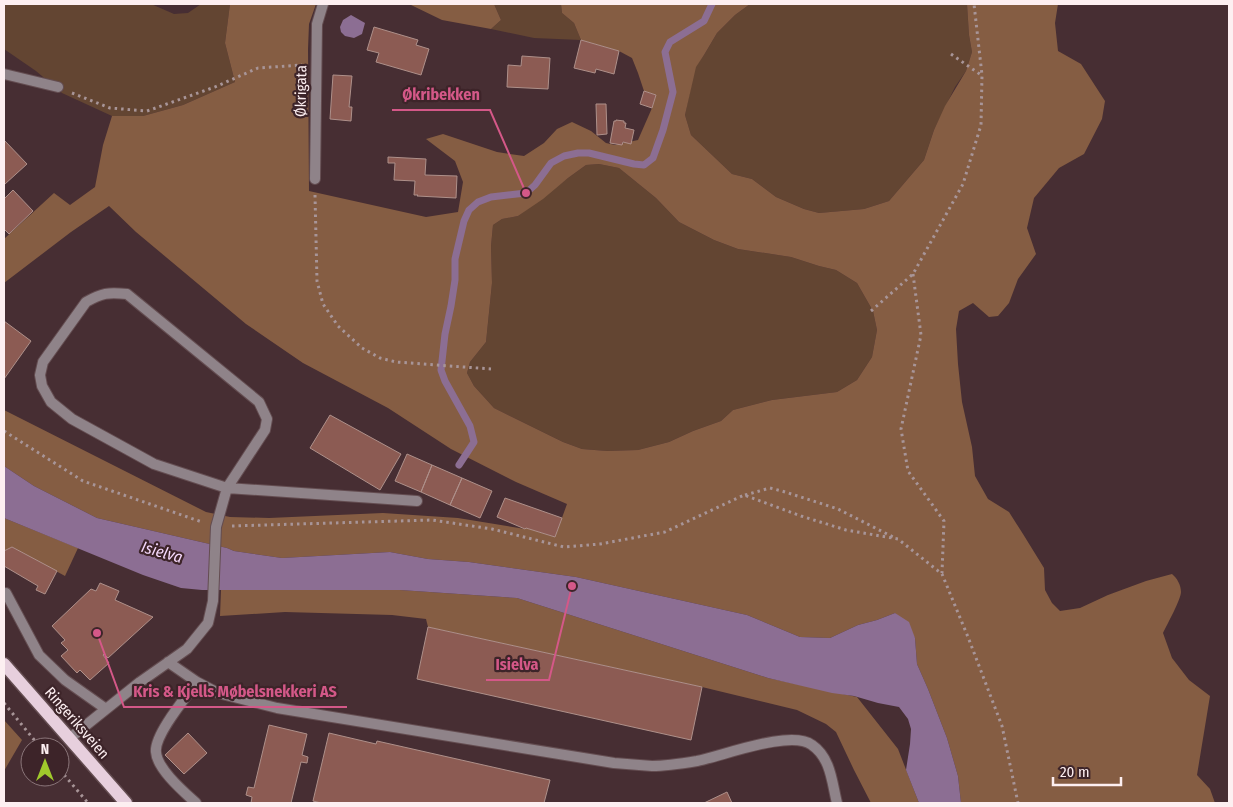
<svg xmlns="http://www.w3.org/2000/svg" width="1233" height="807" viewBox="0 0 1233 807" font-family="'Fira Sans Condensed',sans-serif">
<style>
.green{fill:#634532}
.forest{fill:#855d43;fill-rule:evenodd}
.water{fill:#8c6e93}
.lines{fill:none;stroke-linecap:round;stroke-linejoin:round}
.stream{stroke:#8c6e93;stroke-width:7}
.building{fill:#8c5b53;stroke:#ae908a}
.lane-casing{stroke:#644d51;stroke-width:12}
.primary-casing{stroke:#644d51;stroke-width:15}
.path{stroke:#a89598;stroke-width:3;stroke-dasharray:2.5 4;stroke-linecap:butt}
.lane{stroke:#8f8389;stroke-width:10}
.primary{stroke:#e7cfdd;stroke-width:12}
.labels{text-anchor:middle;dominant-baseline:central;stroke-width:4.5;stroke-linejoin:round;paint-order:stroke}
.street-label{font-size:15px;fill:#fdeff1;stroke:#3d2429}
.water-label{font-size:16px;font-style:italic;fill:#f6d9fd;stroke:#3d2429}
.leader{fill:none;stroke:#d45888;stroke-width:2}
.callout-dot{fill:#d45888;stroke:#3d2429;stroke-width:2}
.callout-label{font-size:16px;text-anchor:middle;font-weight:bold;fill:#d45888;stroke:#3d2429;stroke-width:4.5;stroke-linejoin:round;paint-order:stroke}
</style>
<rect width="100%" height="100%" fill="#472e33"/>
<path class="green" d="M4 4H151L174 14 188 13 201 4H230L225 43 235 82 183 105 143 116H112L62 93 36 71 4 49Z
M494 4H561L562 13 574 23 581 40 534 38 491 29 501 20Z
M750 4H967L969 35 972 52 966 71 955 87 934 130 924 160 889 201 864 209 819 213 804 209 776 197 752 179 732 174 691 135 685 115 695 67 704 55 717 33 735 15Z
M599 164 619 168 656 198 679 222 714 240 738 249 791 257 819 266 836 270 857 283 873 311 877 330 872 357 857 380 837 392 772 400 733 410 721 421 693 431 669 442 638 450 607 451 582 449 563 442 494 408 474 386 467 373 470 362 486 342 492 283 491 246 493 225 502 219 518 216 568 178 586 165Z"/>
<path class="forest" d="M230 4H316L309 24 308 49 309 191 426 217 458 212 463 182 455 161 426 139 443 134 497 152 524 156 544 143 557 129 572 122 591 131 606 143 615 145 638 140 652 108 656 95 644 91 638 73 632 58 619 51 581 40 574 23 562 13 561 4H750L735 15 717 33 704 55 696 67 685 115 691 135 732 174 752 179 776 197 804 209 819 213 864 209 889 201 924 160 934 130 945 106 966 71 972 52 969 35 967 4H1058L1055 23 1058 51 1081 64 1105 101 1102 119 1084 154 1059 168 1034 198 1027 228 1036 254 1018 279 1009 303 998 316 989 317 973 303 959 311 956 329 958 364 962 402 972 447 975 476 988 499 1009 512 1023 534 1044 568 1045 590 1052 603 1060 611 1080 608 1108 595 1146 581 1172 574C1177 578 1181 585 1181 592 1181 599 1167 625 1163 633L1172 658 1189 680 1210 696 1197 775 1210 789 1215 803H961L958 776 947 738 928 689 917 664 915 638 895 613 877 620 858 625 830 638 800 637 747 615 576 577 469 562 428 559 390 552 282 558 234 551 227 548 97 518 34 486 4 466V410L206 512 230 517 269 518 383 513 458 518 525 529 526 528 555 537 567 504 516 482 451 449 388 408 303 363 246 324 136 232 109 206 71 232 4 283V239L54 193 70 205 95 187 103 145 112 116H143L183 105 235 82 225 43ZM599 164 619 168 656 198 679 222 714 240 738 249 791 257 819 266 836 270 857 283 873 311 877 330 872 357 857 380 837 392 772 400 733 410 721 421 693 431 669 442 638 450 607 451 582 449 563 442 494 408 474 386 467 373 470 362 486 342 492 283 491 246 493 225 502 219 518 216 543 199 568 178 586 165Z
M409 4H494L501 20 491 29 442 20Z
M4 518 78 548 65 576 12 547 4 551Z
M320 589 400 590 517 598 768 678 857 697 898 749 919 803H871L854 770 836 732 826 724 797 710 702 687 428 627 426 619 392 615 285 612 220 616 221 590Z
M4 720 22 740 4 771Z"/>
<path class="water" d="M351 15 365 23 362 34 354 38 345 36 341 32 340 27 343 20Z
M4 466 34 486 97 518 227 548 234 551 282 558 390 552 428 559 469 562 576 577 747 615 800 637 830 638 858 625 877 620 895 613 909 622 915 638 917 664 928 689 947 738 958 776 961 803H919L906 770 910 744 911 729 908 719 899 707 878 703 854 696 832 693 768 678 517 598 400 590H202L181 588 143 575 4 518Z"/>
<g class="lines">
<path class="stream" d="M459 465 474 442 470 426 445 381 441 370 445 334 451 306 455 280V259L464 221 469 210 478 202 491 197 526 193 535 185 551 163 564 156 578 153H589L634 164 644 165 653 158 663 130 673 92 665 52 670 42 704 21 712 4"/>
</g>
<path class="building" d="M374 27 418 40 416 45 429 49 421 75 376 62 379 53 367 50Z
M581 40 619 51 614 74 596 69 595 73 574 68Z
M522 56 550 58 548 89 507 87 508 65 521 66Z
M333 75 352 76 349 107H352L351 121 330 119Z
M644 91 656 95 652 108 640 104Z
M596 104H606L607 134 597 135Z
M616 120 624 121V123H626L625 128 634 130 631 144 623 142 622 145 610 143 614 121H616Z
M4 140 27 164 5 184 4 182Z
M388 157 426 159 425 175 457 176 456 198 417 196 418 195H414L415 181 394 180 395 163H388Z
M13 190 33 211 9 234 4 229V199Z
M4 321 31 341 4 379Z
M330 415 401 454 380 490 310 448Z
M407 454 432 465 421 492 395 481Z
M432 465 462 478 450 505 421 492Z
M462 478 492 491 480 518 450 505Z
M505 498 562 518 555 537 526 528 525 529 497 517Z
M12 547 57 571 45 594 36 590 38 586 4 566V551Z
M100 583 119 591 115 600 153 617 108 658 104 654 103 655 109 663 90 680 80 670 77 673 61 656 68 650 61 643 65 640 52 626 91 589 96 591Z
M428 627 702 687 691 740 417 679Z
M269 725 307 734 302 755 308 757 307 763 301 762 291 803H251L252 797 246 795 248 787 254 788Z
M188 733 207 753 184 774 165 755Z
M329 733 376 744 377 741 550 780 544 803H321L313 801Z
M727 792 732 803H704Z"/>
<g class="lines">
<g class="lane-casing">
<path id="lane" d="M4 74 58 87
M315 179 317 24 323 4
M6 593 39 655 65 680 106 709
M168 662 197 682 218 693 277 708 614 763C626 764 639 765 652 766 664 766 685 763 697 761 723 756 791 729 812 745 831 758 832 783 837 803
M70 738 140 682 187 649 208 623 213 601 216 527 227 488 265 430 267 419 259 402 127 294C108 292 102 293 86 302L43 362 40 375 42 386 51 402 72 419 154 464 227 488 417 501
M196 803C184 792 157 769 156 752 154 735 186 697 197 682"/>
</g>
<g class="primary-casing">
<path id="primary" d="M4 664 126 803"/>
</g>
<path class="path" d="M951 54 981 75
M72 93 110 108 147 111 215 87 258 68 302 65
M315 195 317 281 323 304 338 326 362 348 380 358 396 362 491 369
M913 274 921 335 901 429 908 471 944 521 942 573
M871 311 913 274 963 184 981 125 982 75 974 4
M4 431 83 481 202 522
M745 495 770 488 782 491 838 509 893 537
M232 526 432 520 492 529 564 547 600 544 665 532 744 495 801 516 846 530 898 539 942 574 968 637 1002 726 1018 803
M4 703 40 747
M60 770 88 803"/>
<use href="#lane" class="lane"/>
<use href="#primary" class="primary"/>
</g>
<g class="labels">
<g class="street-label">
<text transform="translate(301 91) rotate(-89)">Økrigata</text>
<text transform="translate(77 723) rotate(49)">Ringeriksveien</text>
</g>
<g class="water-label">
<text transform="translate(162 552) rotate(16)">Isielva</text>
</g>
</g>
<path class="leader" d="M526 193L490 110H392M572 586L549 680H486M97 633L124 707H347"/>
<g class="callout-dot">
<circle cx="526" cy="193" r="5"/>
<circle cx="572" cy="586" r="5"/>
<circle cx="97" cy="633" r="5"/>
</g>
<g class="callout-label">
<text x="441" y="100">Økribekken</text>
<text x="517" y="670">Isielva</text>
<text x="235" y="697">Kris &amp; Kjells Møbelsnekkeri AS</text>
</g>
<rect width="1233" height="807" fill="none" stroke="#fdeff1" stroke-width="10"/>
<g transform="translate(45 762)"><circle r="24" fill="#3d2429" stroke="#8a7579"/>
<path d="M0-4L9 19L0 12L-9 19Z" fill="#a0c92c"/>
<text y="-8" font-size="14" font-weight="bold" text-anchor="middle" fill="#fdeff1">N</text>
</g>
<path d="M1053 777v8h68v-8" fill="none" stroke="#fdeff1" stroke-width="2.5"/>
<text x="1060" y="777" font-size="15" fill="#fdeff1" stroke="#3d2429" stroke-width="4" paint-order="stroke">20 m</text>
</svg>
